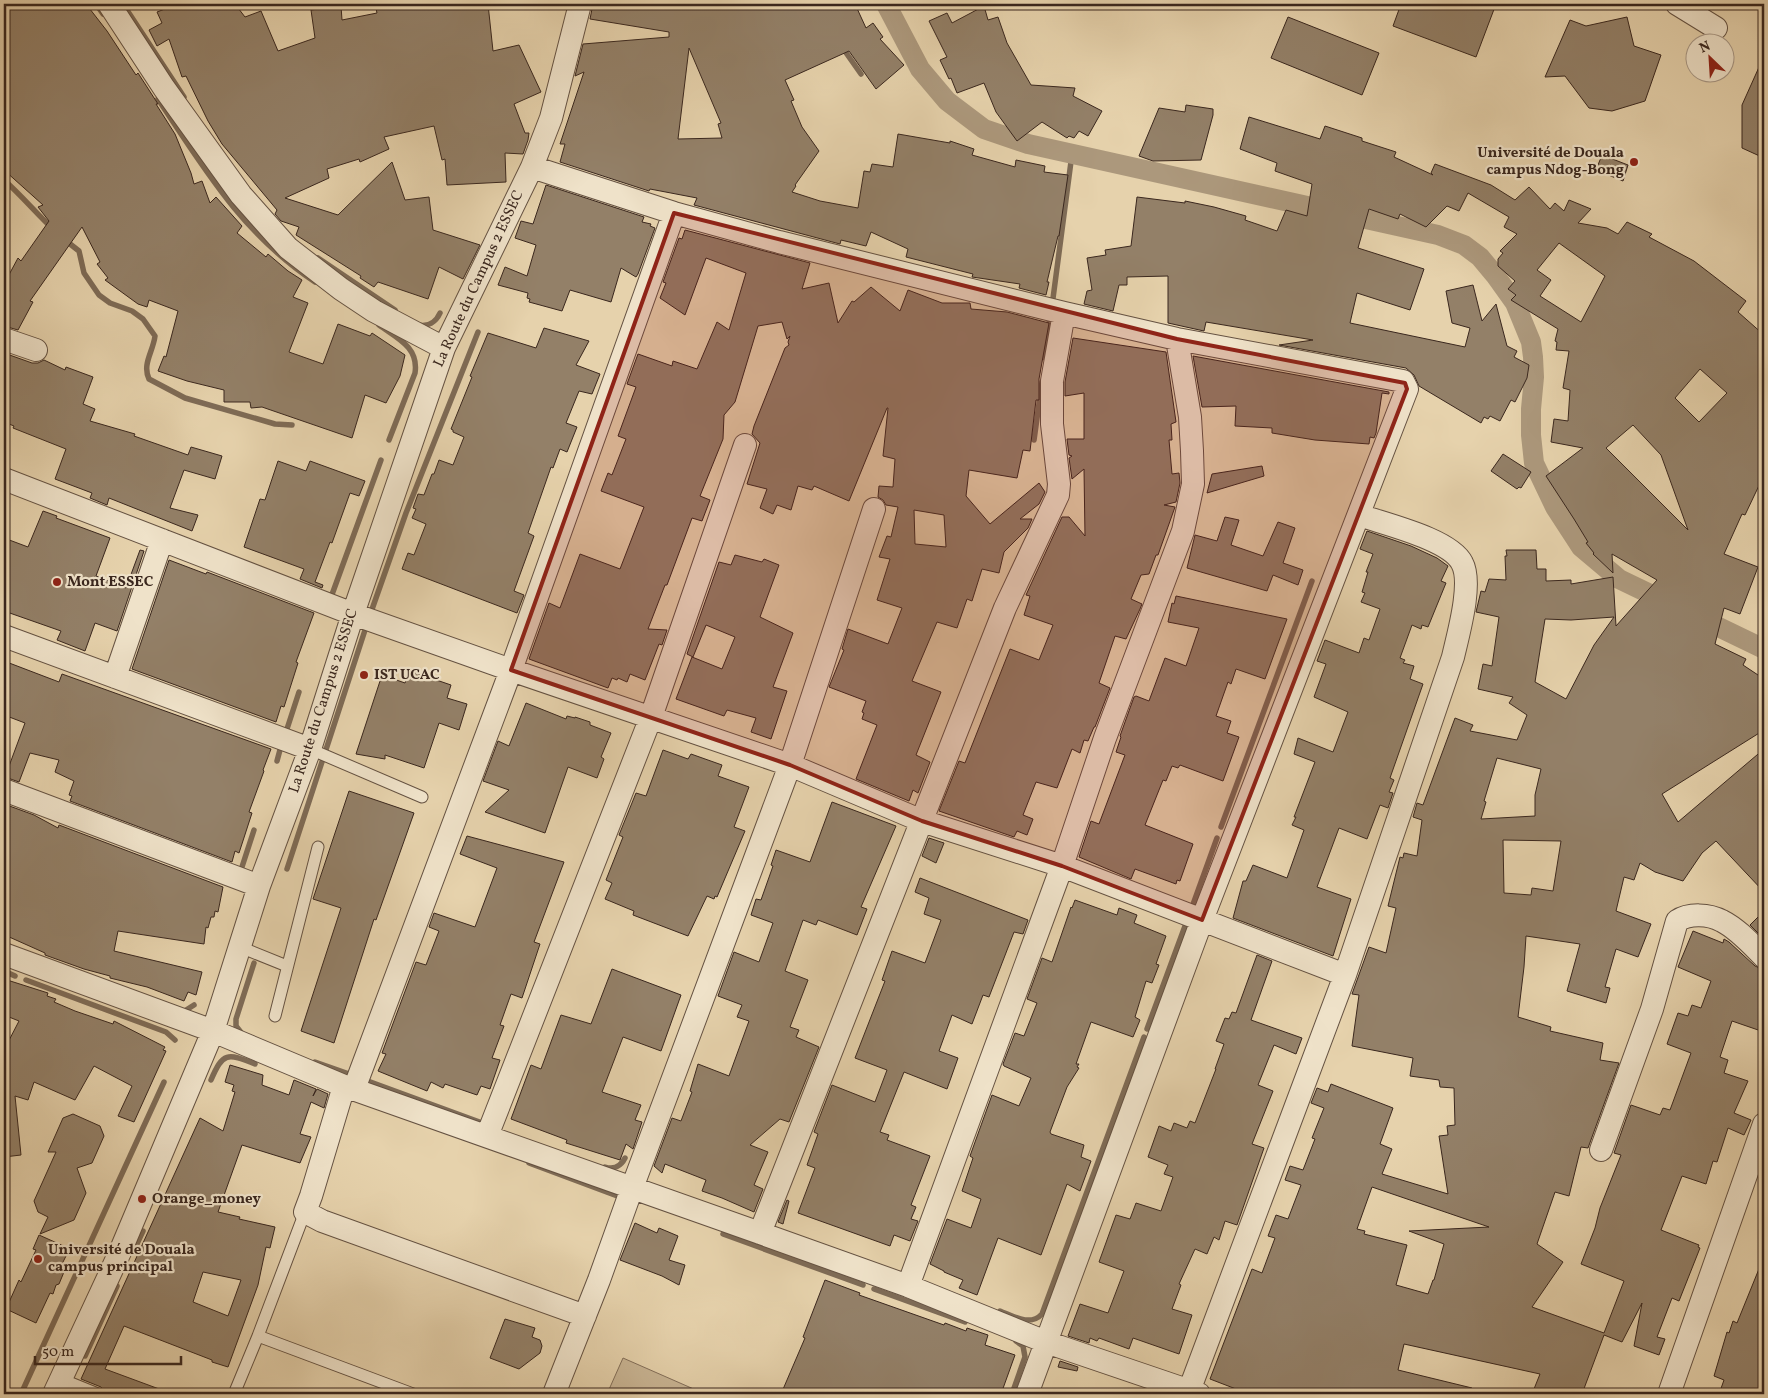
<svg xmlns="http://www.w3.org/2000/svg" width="1768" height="1398" viewBox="0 0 1768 1398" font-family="Vollkorn,serif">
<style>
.green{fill:#c9b594;stroke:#826e59}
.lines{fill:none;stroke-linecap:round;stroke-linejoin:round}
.stream{stroke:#7e6b56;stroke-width:5.5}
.canal{stroke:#ac987c;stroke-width:20}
.building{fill:#938068;stroke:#3a271e;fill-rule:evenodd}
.lane-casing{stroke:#655242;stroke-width:13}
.street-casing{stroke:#655242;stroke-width:24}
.lane{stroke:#efe2c9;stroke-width:11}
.street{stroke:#efe2c9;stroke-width:22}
.marked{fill:#8f2418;fill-opacity:0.2;stroke:#8f2418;stroke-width:4;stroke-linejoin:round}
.poi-dot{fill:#8f2418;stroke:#efe2c9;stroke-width:2}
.labels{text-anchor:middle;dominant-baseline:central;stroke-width:4.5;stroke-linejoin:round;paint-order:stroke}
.poi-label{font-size:15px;font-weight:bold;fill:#3a271e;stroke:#efe2c9;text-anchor:start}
.street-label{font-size:15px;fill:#3a271e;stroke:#efe2c9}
</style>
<rect width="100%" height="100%" fill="#e6d2ac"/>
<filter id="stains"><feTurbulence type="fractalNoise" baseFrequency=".004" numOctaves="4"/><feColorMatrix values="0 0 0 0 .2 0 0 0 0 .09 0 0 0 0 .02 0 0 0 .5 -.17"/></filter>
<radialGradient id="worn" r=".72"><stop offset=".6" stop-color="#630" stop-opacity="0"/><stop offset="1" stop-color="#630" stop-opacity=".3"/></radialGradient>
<path class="green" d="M623 1358 705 1394H607Z"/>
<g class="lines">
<path class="stream" d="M96 4 103 14
M123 4 184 97
M842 47 861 74
M158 99C205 170 243 234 315 282
M4 180C21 195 36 213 53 229
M65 240 79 251 84 273 99 295 110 303 132 311 143 319 155 336C153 352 142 364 149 379L185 398 275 424 292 425
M318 258 395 310
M1052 306 1072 154
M379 325C397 338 419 347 415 373L389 440
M418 325C428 327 436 322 440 313
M1045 358 1050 315
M1034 440 1042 382
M330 600 381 460
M370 615 406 513 478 332
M286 732 299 692
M277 761 281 746
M1221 827 1312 581
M287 869 367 624
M240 873 254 830
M1191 910 1217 838
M4 971 15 976
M26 980 166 1032 175 1040
M183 1012 194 1005
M1147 1029 1188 918
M243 1035 236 1026V1019L254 963
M315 1062 352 1075
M211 1080C223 1052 227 1053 255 1064
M365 1080 485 1124
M529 1163 620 1197
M605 1167C614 1170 621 1166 625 1158
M723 1234 863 1285
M134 1250 143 1231
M874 1289 965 1322
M1000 1311C1013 1316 1030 1327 1042 1314L1144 1037
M85 1356 117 1286
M21 1394 164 1082
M1012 1394 1025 1357 1023 1346 1016 1341"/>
<path class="canal" d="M886 4 920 69 947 101 984 129 1028 144 1438 235 1464 245 1480 257 1495 275 1515 303 1531 342 1533 357 1534 377 1531 409V435L1534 463 1555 507 1581 547 1619 579 1764 649"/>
</g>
<path class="building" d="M16 4H86L107 31 136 75 138 73 158 104H156L175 134 191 173 194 184 202 181 210 203 216 197 242 226 237 233 266 257 268 254 288 271 302 280 293 297 308 303 289 352 323 364 338 324 370 336 372 333 405 355 400 376 386 403 365 395 352 438 262 407 251 408 250 402H224V390L187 381 158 371 164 356 166 357 178 311 149 300 147 307 138 304 105 280 108 278 97 264 100 262 82 227 30 301 33 302 18 330 4 326V284L18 258 21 261 49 221 38 207 43 205 4 170V12Z
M178 4H235L245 17 261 11 278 51 315 38 311 10 341 6 342 20 377 13 375 4H488L493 51 519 45 541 92 514 104 525 133H529L528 140 523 154 505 153 506 182 447 185 445 159 442 160 434 126 384 137 389 149 360 162 359 159 327 169 329 178 285 198 338 215 392 162 405 200 429 197 433 230 480 245 463 279 439 267 428 299 378 282 374 287 360 278 361 276 296 235 299 227 281 221 275 214 277 210 222 144 208 121 186 76 182 77 169 39 157 46 149 30 162 23 157 12Z
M593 4H855L866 28 873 23 883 37 880 39 904 65 876 89 849 51 785 80 794 100 791 101 802 127 819 151 795 185 796 186 792 192 820 201 858 208 864 171 870 172 872 164 893 167 898 134 950 143V141L974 149 972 155 1015 167 1016 160 1045 166 1044 172 1068 175 1059 236H1058L1047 282H1049L1046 295 1019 288 1020 284 979 278 972 277 973 274 906 257 908 249 871 232 866 246 841 240 840 244 694 205 697 198 650 189 649 191 560 162 565 144H560L584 72 575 76 583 44 669 37V32L590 19ZM689 48 721 123 718 124 722 138 678 139Z
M1401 4H1496L1476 57 1393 26Z
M984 6 988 20 998 17 1007 43 1031 85 1075 88 1073 96 1102 111 1088 136 1079 131 1074 138 1069 136 1067 138 1042 122 1017 141 996 112 984 83 957 93 951 78 949 79 940 60 947 57 929 21 947 13 952 23Z
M1288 17 1379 53 1362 95 1271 58Z
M1627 17 1634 46 1661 55 1645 101 1612 111 1589 108 1565 76 1545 77 1570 20 1586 26Z
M1764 56V158L1742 148V105Z
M1186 105 1213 109V115L1201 160 1153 161 1139 156 1159 108 1185 112Z
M1249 117 1320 139 1325 126 1362 138V141L1396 152 1394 157 1433 175 1431 173 1435 164 1491 185 1515 200 1529 187 1550 209 1555 203 1564 211 1569 200 1591 209 1578 223 1607 228 1618 234 1627 222 1652 234 1649 237 1694 261 1746 301 1738 312 1764 335V475L1745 515 1742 514 1724 554 1758 567 1740 614 1724 608 1715 644 1746 659 1743 665 1764 679V730L1662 794 1678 822 1764 749V892L1716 841 1702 853 1683 881 1655 872 1640 863 1634 880 1624 877 1616 911 1651 924 1638 957 1616 949 1605 987 1610 988 1606 1003 1567 991 1580 944 1526 936 1524 967 1518 1017 1551 1027 1550 1031 1603 1043 1600 1060 1619 1063 1588 1148 1581 1147 1569 1196 1555 1192 1537 1244 1563 1262 1532 1307 1604 1333 1624 1281 1581 1264 1595 1228 1600 1208 1621 1155 1614 1153 1631 1105 1660 1115 1663 1108 1670 1110 1691 1053 1667 1044 1678 1013 1688 1016 1692 1005 1701 1008 1711 981 1678 967 1693 931 1723 943 1724 939 1729 942 1755 966 1764 970V1032L1732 1021 1720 1057 1728 1060 1724 1073 1748 1081 1734 1113 1751 1120 1744 1135 1728 1128 1717 1162 1713 1161 1706 1184 1682 1176 1661 1230 1699 1245 1698 1247 1700 1248 1679 1301 1672 1298 1657 1337 1665 1339 1659 1355 1634 1346 1642 1303 1622 1342 1604 1335 1582 1394H1532L1540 1374 1404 1344 1398 1370 1472 1388 1471 1394H1249L1210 1379 1252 1269 1262 1273 1275 1238 1268 1236 1276 1215 1288 1219 1301 1185 1285 1180 1290 1166 1303 1170 1315 1139 1312 1138 1324 1108 1311 1103 1317 1088 1328 1092 1331 1084 1393 1108 1380 1144 1392 1149 1382 1174 1448 1194 1439 1136 1448 1135 1447 1126 1455 1125 1454 1088 1440 1087 1439 1080 1410 1076 1413 1058 1352 1046 1359 995 1352 994 1369 947 1386 953 1396 908 1388 906 1400 857 1403 858 1404 853 1417 856 1422 820 1413 817 1417 803 1423 805 1455 718 1473 725 1470 731 1517 740 1527 715 1509 703 1513 697 1478 689 1483 664 1492 666 1499 617 1476 612 1481 591 1485 592 1489 579 1506 580 1505 556H1507L1506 550H1536L1537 569H1546V581L1571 580V584L1613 577 1616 626 1657 580 1612 554 1613 573 1593 554 1594 553 1586 543 1588 542 1574 519 1546 476 1583 448 1551 442 1554 419 1568 421 1570 390 1563 388 1569 351 1556 350 1557 342 1555 341 1558 329 1511 300 1516 295 1508 289 1515 281 1498 266V259L1503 253 1500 251 1517 234 1504 227 1509 217 1468 193 1459 211 1447 206 1426 227 1400 214 1398 219 1369 209 1358 248 1424 269 1410 310 1357 293 1350 323 1465 347 1470 328 1452 323 1446 291 1473 285 1482 321 1496 304 1507 346 1517 351 1514 357 1529 365 1527 378 1515 402 1511 400 1500 421 1490 416 1488 419 1484 417 1481 423 1419 386 1414 375 1406 368 1279 345 1313 340 1206 322 1204 331 1168 323V276L1127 277V285H1119L1113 311 1084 304 1087 291 1092 290 1087 258 1106 255 1105 250 1131 246 1137 197 1185 203V201L1214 207 1246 216 1245 220 1277 231 1286 210 1307 216 1312 184 1275 171 1277 163 1240 149ZM1559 243 1605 276 1581 322 1540 296 1551 280 1537 270ZM1700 369 1727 393 1699 422 1675 398ZM1633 425 1661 455 1688 530 1606 448ZM1614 617 1594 645 1566 699 1535 682 1545 619 1571 620ZM1497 758 1541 769 1535 795V816L1481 819 1486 802 1484 801ZM1503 840 1561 841 1553 891 1532 888 1531 895 1504 893ZM1372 1187 1489 1227 1409 1231 1444 1244 1434 1280H1433L1428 1294 1396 1285 1407 1245 1364 1234 1365 1231 1357 1229Z
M1602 155 1628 165 1623 181 1596 170Z
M546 185 644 217 642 222 651 224 650 226 655 228 638 274 636 277 621 268 611 302 570 290 562 311 529 302 530 299 527 298 528 293 498 285 505 267 527 276 536 245 515 238 521 221 533 224Z
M685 230 810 263 802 289 829 283 838 323 852 301 854 302 871 287 900 311 908 290 942 303H970L971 309 1007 312 1049 323 1039 379V400H1036L1030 451 1023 450 1017 478 969 470 966 496 990 524 1039 483 1045 492 1039 504 1020 519H1032L1028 528 1004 552 999 573 982 569 972 601 967 599 957 628 937 622 912 681 941 692 916 755 930 762 918 793 913 790 909 801 856 779 877 725 862 719 864 713 862 712 866 701 829 687 844 650 842 649 848 629 888 644 902 608 877 600 890 559 879 557 887 536 891 537 898 507 886 505 883 500 878 497 879 486 893 487 895 459 883 456 888 408H887L849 501 814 486 812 490 798 486 791 510 777 505 773 514 760 508 767 489 747 484 760 443 752 434 754 426 785 348 789 345 788 342 790 336 787 339 782 322 758 326 735 402 724 415 723 439 700 496 710 500 702 521 692 518 667 585H665L648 629 667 630 662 645 659 644 645 680 630 674 627 682 618 678 617 680 612 678 608 688 529 659 549 603 560 608 580 554 620 569 644 507 601 491 608 473 612 475 626 439 618 436 636 387 627 384 638 354 672 366 673 361 697 369 717 322 729 330 746 273 706 258 685 315 660 298 666 283 663 282 679 238 682 239ZM914 510 944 515 946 547 915 544Z
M544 328 589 341 576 365 600 374 592 394 579 391 566 423 577 427 567 452 560 449 553 468 551 467 528 533 534 536 514 591 524 595 517 613 402 569 408 553 414 555 426 524 412 518 416 509 413 508 418 494 424 495 432 474H434L439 460 453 465 464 437 453 432V430L451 429 472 377 470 376 488 333 536 348Z
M1073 338 1166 352 1176 422 1171 424 1172 440H1169L1172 474 1179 473 1180 483 1176 502 1164 505 1175 507 1158 555H1156L1149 574 1141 575 1131 599 1142 604 1140 609 1126 639 1115 636 1099 683 1110 688 1095 727H1094L1088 741 1084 740 1080 753 1072 749 1057 788 1036 782 1023 815 1033 819 1027 835 1017 831 1014 837 939 811 959 761 965 763 1010 649 1039 660 1053 625 1024 615 1030 596 1026 595 1062 517H1069L1085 536 1084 469 1072 479 1069 458 1072 456 1069 455 1067 439H1084V393L1065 396V382Z
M4 353 32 363H38L44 360 65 370 66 367 93 377 83 404 95 409 90 421 135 434 134 436 188 455 191 447 222 456 215 479 184 470 170 508 198 515 192 531 109 498 107 505 90 498 92 493 55 479 66 449 13 428 14 426 4 422Z
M1193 356 1389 392V394L1382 393 1376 433 1374 438 1370 437 1369 444 1315 440 1272 433V428L1235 426 1236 406 1202 407Z
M1503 454 1531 472 1521 488 1519 487 1517 489 1491 471Z
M278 461 306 471 310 461 365 481 359 496 350 493 332 543 330 542 315 582 323 585 322 588 300 579 304 569 244 547 260 499 265 500Z
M1262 466 1264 476 1207 493 1212 474Z
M43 511 57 516 56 518 110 538 96 576 126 588 140 550 144 551 117 631 95 623 85 651 57 640 61 631 4 611V538L28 547Z
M1225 517 1239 520 1231 545 1263 556 1278 522 1295 528 1283 563 1303 570 1298 585 1273 575 1267 591 1187 568 1195 535 1217 541Z
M1367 531 1411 546 1437 558 1448 566 1441 581 1446 583 1428 627 1422 625 1421 629 1412 625 1400 658 1405 660 1403 663 1414 666 1410 679 1423 684 1390 778 1394 780 1389 792 1393 793 1388 808 1380 805 1367 839 1339 828 1317 887 1351 899 1333 956 1233 918 1243 881H1246L1253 865 1287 878 1304 830 1292 825 1296 817H1294L1315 762 1294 754 1298 738 1333 752 1348 712 1314 697 1326 664 1317 661 1325 640 1359 653 1364 638 1369 640 1380 609 1361 602 1365 593 1362 592 1368 572H1366L1373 554 1360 549Z
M735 555 762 562 764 559 779 565 760 617 793 633 773 687 787 691 771 739 751 732 756 718 727 710 724 716 676 699 692 657 722 669 735 637 706 625 693 657 687 654 719 562 731 565Z
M169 560 206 574 207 572 314 613 296 662 298 663 284 707 281 706 276 722 132 669Z
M1176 596 1287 619 1265 679 1236 669 1231 684 1228 682 1216 716 1231 721 1227 733 1239 737 1223 781 1180 765 1178 768 1172 766 1166 781 1163 780 1145 825 1193 844 1180 881 1177 880 1176 884 1135 869 1131 879 1079 857 1091 821 1099 824 1125 755 1116 752 1121 737 1120 736 1134 697 1136 696 1149 701 1165 658 1186 666 1199 628 1168 622 1172 603 1174 604Z
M4 661 59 682 62 674 271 749 263 770 264 771 249 812 252 813 239 853 235 851 232 862 70 801 72 796 69 795 74 781 55 772 59 760 30 753 19 782 5 777 25 723 4 715Z
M410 671 451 685 447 698 467 704 459 730 439 723 424 768 385 755V759L356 754 382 675 405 683Z
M526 703 566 719 567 716 575 718V717L590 722V725L611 733 601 757 604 759 597 778 568 767 545 833 485 812 509 790 483 781 498 741 509 746Z
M663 750 688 759 691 754 722 765 718 776 749 787 734 827 745 831 717 897 715 896 714 899 707 896 688 936 633 915 634 911 605 899 612 883 606 880 623 837 619 835 636 793 646 796Z
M349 791 414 813 376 920 374 919 334 1043 301 1031 341 908 313 899Z
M832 802 896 826 861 907 867 909 857 935 818 920 816 925 803 920 785 971 808 980 790 1027 799 1030 796 1037 819 1047 789 1122 780 1119 750 1145 768 1152 754 1185 763 1189 754 1212 722 1198 702 1191 706 1180 665 1164 662 1173 654 1166 672 1118 681 1121 692 1092 690 1091 698 1064 729 1076 749 1021 737 1017 742 1005 718 996 734 952 759 962 773 923 751 915 756 899 761 900 773 866 771 865 776 850 810 862Z
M4 804 34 815 58 828 59 825 223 887 218 912 215 911 214 917H211L208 928 206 927 204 944 118 931 114 951 202 972 196 995 188 992 184 1001 147 987 110 978V976L84 969 45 955V953L7 936 4 932Z
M467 836 564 862 534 942 540 944 522 998 511 994 500 1025 504 1026 492 1058 500 1060 490 1089 481 1086 477 1095 445 1084 443 1088 431 1082 427 1091 378 1071 386 1054 382 1053 416 962 426 965 439 931 429 927 434 913 475 927 497 868 460 854Z
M929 838 944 843 936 863 922 856Z
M920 878 1028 920 1023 934 1014 932 989 997 983 995 972 1024 952 1015 939 1051 958 1058 947 1089 904 1072 880 1132 889 1135 887 1140 930 1156 911 1205 916 1207 911 1219 918 1221 910 1241 894 1235 890 1246 798 1213 815 1168 807 1165 818 1134 814 1132 832 1085 875 1102 887 1070 855 1058 885 981 882 980 892 951 925 963 941 920 924 914 929 898 915 892Z
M1075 900 1117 915 1119 908 1137 915 1134 923 1166 936 1156 964 1159 965 1152 983 1146 981 1135 1017 1140 1020 1133 1037 1091 1022 1076 1064H1079L1077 1067 1079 1068 1067 1087 1050 1132 1051 1134 1084 1145 1081 1157 1091 1161 1080 1191 1067 1184 1041 1255 998 1238 977 1295 959 1288 963 1280 944 1272V1271L930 1264 947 1219 971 1228 981 1199 962 1191 973 1158 970 1156 992 1095 1019 1106 1031 1078 1004 1066 1003 1064 1015 1033 1024 1036 1037 1003 1027 999 1042 958 1052 962 1071 907 1072 908Z
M1764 911V939L1750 925Z
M1257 955 1272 961 1251 1020 1302 1038 1296 1054 1274 1045 1258 1085 1273 1091 1252 1144 1264 1148 1237 1225 1225 1221 1219 1240 1214 1237 1207 1254 1195 1249 1179 1284 1181 1285 1172 1309 1192 1315 1179 1354 1133 1338 1129 1349 1099 1338 1097 1341 1090 1338 1089 1343 1068 1336 1080 1304 1108 1313 1124 1271 1099 1262 1116 1215 1130 1219 1136 1203 1161 1211 1173 1177 1164 1174 1168 1165 1148 1157 1159 1126 1171 1131 1174 1123 1187 1128 1190 1121 1195 1123 1216 1069H1215L1224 1044 1216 1041 1225 1018 1229 1019 1232 1012 1236 1013Z
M612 969 681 995 661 1051 623 1037 602 1092 641 1105 635 1120 642 1122 633 1149 626 1144 620 1160 566 1143 567 1140 511 1119 531 1065 541 1069 561 1015 591 1024Z
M4 979 48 993 47 996 56 999 54 1002 75 1011 113 1024 114 1021 165 1047 163 1050 166 1051 134 1122 118 1116 132 1086 94 1066 75 1100 34 1082 28 1100 15 1096 21 1155 4 1157V1093H8L4 1092V1050L19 1021 4 1015Z
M230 1065 263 1075 262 1085 289 1095 294 1080 316 1089 313 1096 317 1089 328 1094 324 1108 311 1102 300 1134 311 1137 300 1163 242 1145 218 1212 240 1217 239 1219 275 1227 270 1248 266 1247 258 1285 228 1367 212 1362V1360L124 1326 105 1369 170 1393 169 1394H105L101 1387 81 1379 200 1118 223 1131 235 1092 232 1091 234 1085 225 1082ZM203 1272 241 1280 228 1316 193 1302Z
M73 1114 100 1126 104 1136 92 1163 77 1168 86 1193 74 1220 40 1234 48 1217 38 1212 34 1201 56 1152H48L63 1118Z
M787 1200 789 1201 783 1224 778 1222Z
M635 1223 657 1233 659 1228 678 1236 669 1260 685 1265 679 1285 662 1276 620 1260Z
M39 1235 66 1247 63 1252 67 1254 61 1266 64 1272 59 1284 56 1285 53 1294 50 1293 36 1323 6 1309 19 1280 21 1282 36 1250 33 1249Z
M1763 1259 1764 1394H1719L1724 1380 1714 1376 1727 1332 1729 1333 1733 1321 1737 1323Z
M825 1280 860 1293 859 1295 944 1325 945 1323 966 1331 967 1328 988 1335 985 1345 1015 1355 1001 1394H781L805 1338 803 1337Z
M505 1319 535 1328 532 1337 540 1340 542 1346 540 1353 519 1369 490 1358Z
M1060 1361 1078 1367 1077 1371 1058 1367Z"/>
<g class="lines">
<g class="lane-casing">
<path id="lane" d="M310 749 422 797
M240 947 287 966
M275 1016 318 847
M258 1336 413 1394
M61 1379 98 1394
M234 1394 258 1336 305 1212"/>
</g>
<g class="street-casing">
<path id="street" d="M109 4 164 88 241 195 288 248 341 289 374 311 444 348
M1677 4 1716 28
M532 167 674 213 779 242 1064 313 1177 339 1403 381 1407 389 1202 920 1027 1394
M4 339 36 350
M4 479 353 614 511 670 790 765 922 821 1062 866 1345 975
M4 636 310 749
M115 677 162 540
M4 790 259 886
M4 954 213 1031 344 1086 760 1233 908 1286 1046 1342 1199 1394
M344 1086 311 1196 305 1212 322 1221 585 1316
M354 1089 511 670 674 213
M487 1136 651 717 745 445
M1601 1150 1652 1009 1677 921C1689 913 1709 914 1722 921 1738 929 1752 945 1764 957
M760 1233 1005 608 1058 495 1059 484 1052 424V381L1064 313
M908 1286 1062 866 1105 738 1183 531 1193 484 1192 451 1190 417 1177 339
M1189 1391 1345 975 1453 657C1458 635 1473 583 1462 563 1450 539 1384 524 1359 515
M54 1394 120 1252 213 1031 259 886 310 749 353 614 444 348 532 167 551 118 580 4
M554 1394 599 1280 632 1188 790 765 874 509
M1669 1394 1764 1124"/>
</g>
<use href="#lane" class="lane"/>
<use href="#street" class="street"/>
</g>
<path class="marked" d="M674 213 1177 339 1405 383 1407 389 1202 920 1062 866 922 821 790 765 511 670Z"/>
<g class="poi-dot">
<circle cx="1634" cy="162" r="5"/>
<circle cx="57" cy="582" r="5"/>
<circle cx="364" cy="675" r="5"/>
<circle cx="142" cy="1199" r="5"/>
<circle cx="38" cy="1259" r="5"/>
</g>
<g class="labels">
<g class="poi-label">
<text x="1624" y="153" text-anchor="end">Université de Douala<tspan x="1624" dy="17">campus Ndog-Bong</tspan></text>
<text x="67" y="582">Mont ESSEC</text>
<text x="374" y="675">IST UCAC</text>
<text x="152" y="1199">Orange_money</text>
<text x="48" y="1250">Université de Douala<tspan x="48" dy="17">campus principal</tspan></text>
</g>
<g class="street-label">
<text transform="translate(479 279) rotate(-65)">La Route du Campus 2 ESSEC</text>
<text transform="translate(324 701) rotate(-72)">La Route du Campus 2 ESSEC</text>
</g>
</g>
<rect width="1768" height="1398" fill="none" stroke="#e6d2ac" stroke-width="20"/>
<rect x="5" y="5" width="1758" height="1388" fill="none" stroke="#3a271e" stroke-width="2.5"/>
<rect x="10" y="10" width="1748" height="1378" fill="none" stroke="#3a271e"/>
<g transform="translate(1710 58) rotate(335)"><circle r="24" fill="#efe2c9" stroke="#a79785"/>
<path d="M0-4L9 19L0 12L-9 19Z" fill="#8f2418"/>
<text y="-8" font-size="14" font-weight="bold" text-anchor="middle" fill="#3a271e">N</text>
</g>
<path d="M35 1356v8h146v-8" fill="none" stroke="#3a271e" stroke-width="2.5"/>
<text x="42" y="1356" font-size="15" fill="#3a271e" stroke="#efe2c9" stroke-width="4" paint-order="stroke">50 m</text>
<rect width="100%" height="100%" filter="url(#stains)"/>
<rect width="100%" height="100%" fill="url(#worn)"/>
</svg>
